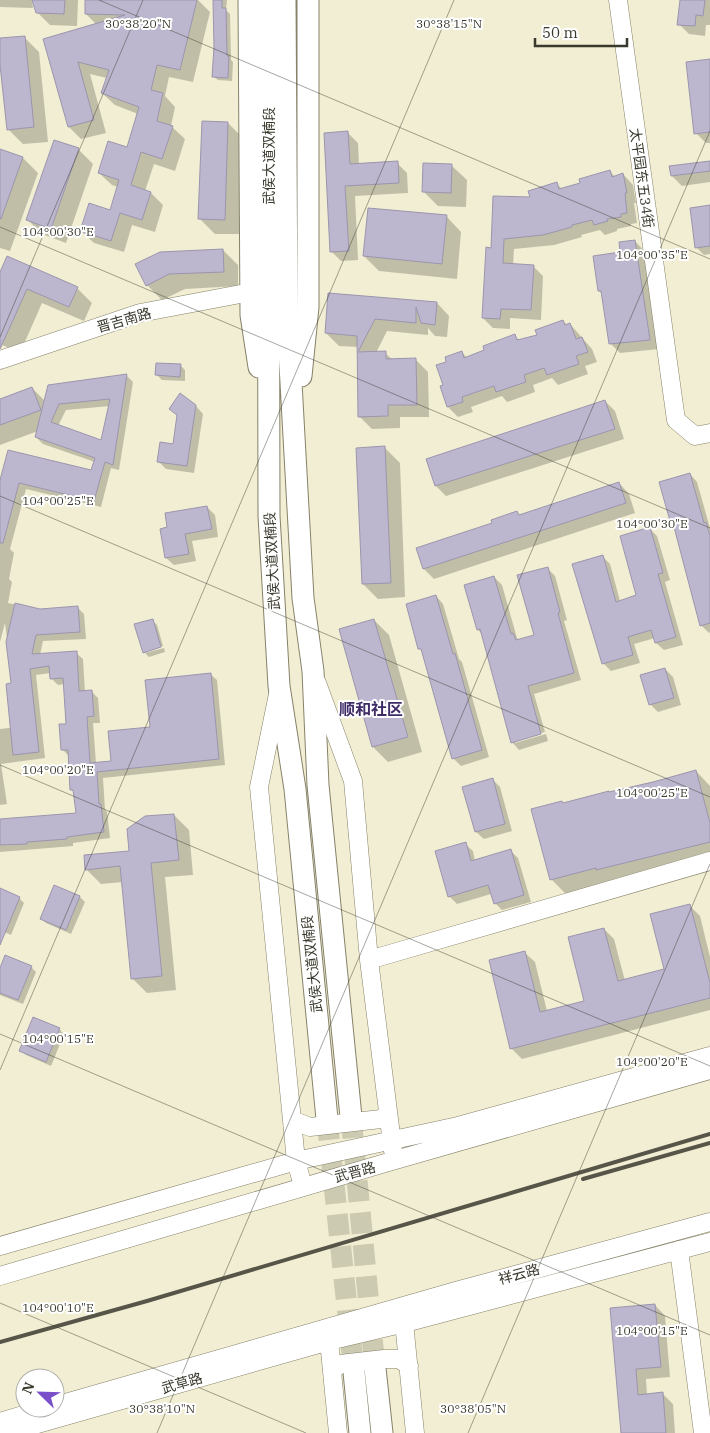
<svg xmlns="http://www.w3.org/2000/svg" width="710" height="1433" viewBox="0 0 710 1433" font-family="'IBM Plex Serif','Noto Sans SC',serif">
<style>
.shadow{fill:#0003;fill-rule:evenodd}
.building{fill:#bcb7cf;stroke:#9b95ad;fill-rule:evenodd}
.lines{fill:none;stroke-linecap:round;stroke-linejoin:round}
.major-tunnel{stroke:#cdcab2;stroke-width:21;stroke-dasharray:21 11;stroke-linecap:butt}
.minor-casing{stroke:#86826a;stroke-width:19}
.major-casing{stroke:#86826a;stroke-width:23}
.minor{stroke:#fff;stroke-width:18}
.major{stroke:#fff;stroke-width:21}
.rail{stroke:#575548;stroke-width:4}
.ticks{fill:none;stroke:#3a392e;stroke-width:1;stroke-opacity:0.45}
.labels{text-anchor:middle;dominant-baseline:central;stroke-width:4;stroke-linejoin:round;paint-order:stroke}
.street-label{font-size:14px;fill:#3a392e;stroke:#fff}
.quarter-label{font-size:16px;font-weight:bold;fill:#3f2c67;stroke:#fff}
.ticks-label{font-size:12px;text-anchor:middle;fill:#3a392e;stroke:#fff;stroke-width:4;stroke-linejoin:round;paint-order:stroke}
</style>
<rect width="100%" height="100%" fill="#f2eed3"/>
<path class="shadow" d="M0 0H32L33 8 0 7Z
M34 0H78L77 26 50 25 37 12Z
M86 0H198L210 12 193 82 169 77 165 96 175 107 171 126 185 139 175 171 154 164 145 191 151 193 163 205 155 232 132 225 124 252 94 243 81 231 111 211 118 187 112 185 99 173 128 148 138 114 115 105 102 93 107 78 90 74 106 133 81 139 69 127 45 40 97 25 86 14Z
M214 0H227L226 10 230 14 231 60 233 62 232 81 218 80 213 76 215 47Z
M681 0H710V25H706L705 36 689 34 679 24Z
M24 37 39 52 48 142 23 144 8 129 0 40Z
M710 60V143H706L696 133Z
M228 123 243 138 239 234H215L200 219Z
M348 133 358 143 359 165 397 163 407 173 408 193 355 196 358 260 341 261 331 251Z
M78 149 93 164 66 243 42 234 27 219Z
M0 150 23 158 38 173 10 251 0 248Z
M710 162V182L682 186 672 176Z
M425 164 452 166 467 180 466 207 438 206 423 191Z
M610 171 615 177 623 174 633 185 636 203H634L637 223 631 224V226L617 229V231L605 235 600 230 581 235 582 237 554 245 514 249 513 265 533 266 543 276 541 320 510 318V329L493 328 483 318 492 249 532 199 557 184 562 189 582 184Z
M710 206V254L704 255 697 248Z
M447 217 461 232 457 279 379 271 364 256Z
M635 241 645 252 659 349 620 353 610 343 603 295 599 291 622 253Z
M223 250 238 265V286L185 289 162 300 147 285 137 265Z
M0 275 77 288 92 303 84 321 42 303 20 353 0 344Z
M329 294 437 303 449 316 447 337 435 336 428 328V335L387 331 376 353H385L393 360H416L428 372 429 417H400V428L372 429 359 416V347L339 346 326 333Z
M563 321 567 325 570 324 592 349 597 362 585 366 588 374 558 385 552 378 533 385 535 392 507 402 502 396 471 407 473 412 458 417 448 407 441 387 444 385 448 362 462 352 467 358 515 336 520 341 539 336Z
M180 365 185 370V381L162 380 157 375Z
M126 375 133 382 119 470 111 468 101 507 26 489 10 549 14 553 9 579 12 582 8 603 40 610 78 608 84 614 86 639 43 641 40 655 76 653 83 659 85 692H92L98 698 100 723H93L96 763 112 762 210 674 217 680 225 765 103 778 105 810 107 812 110 838 73 843V846L0 852V821L77 814 74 792 71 789 69 756 62 749 67 725 65 684 58 685 51 678V673L36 675 45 758 1 764 7 804 0 805V729L25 726 13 684 5 623 0 642V485L92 472 95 462 43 444 36 437 38 431 0 445V400L32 388 45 401ZM110 406 102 442 58 426 66 410Z
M605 401 615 411 624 439 446 496 436 486Z
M196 406 203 414 194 473 166 469 159 462 174 446 178 417 171 409Z
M385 448 400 463 405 597 378 599 363 584Z
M690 474 697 482 710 528V632L709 633 701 625 676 530 673 527Z
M619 483 629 494 635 513 434 579 424 569 418 549 494 524 517 512 520 516Z
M207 507 215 515 218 537 192 541 196 561 174 565 166 558 161 530Z
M650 529 657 536 670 580 665 582 683 645 664 650 656 643 655 638 634 644 640 663 611 671 604 664 602 556 610 564 620 601 638 596Z
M547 568 555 576 567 620 564 621 581 680 534 694 545 732 515 740V743L546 734 548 741 519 750 512 742 482 634 478 630 494 577 502 585 517 638 519 640 535 636Z
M436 596 443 604 459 659 462 662 489 757 461 766 453 758 423 652 420 649Z
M152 620 157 625 163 646 145 651V653L164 648 165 652 149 657 144 652Z
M374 620 389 635 422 752 388 762 373 747Z
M665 669 673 677 681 705 658 712 650 704Z
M696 771 710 786V860L566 894 551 879 564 804Z
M492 779 500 787 512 831 484 839 476 832Z
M174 815 189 830 193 875 165 877 176 990 147 993 132 978 123 882 101 884 86 869 130 852Z
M465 844 473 851 475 861 511 851 518 858 531 902 502 910 495 903 491 894 457 904 449 896Z
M54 886 80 897 85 902 71 934 46 923 41 918Z
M0 890 19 898 24 903 11 935 0 930Z
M689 905 700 916 710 957V1010L522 1059 512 1049 490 961 524 952 535 962 547 1011 585 1001 604 929 614 939 625 981 665 970Z
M31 967 36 972 23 1004 0 995V972Z
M59 1029 64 1034 51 1066 26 1055 21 1050Z
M655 1305 665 1316 670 1377 646 1379 647 1395 662 1393 673 1404 675 1433H623L612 1309Z"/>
<path class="building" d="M32 0H65L64 14 36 13Z
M85 0H197L180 70 157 65 151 90 163 93 157 121 173 126 162 159 141 152 131 185 151 192 142 220 120 213 111 241 80 231 89 203 110 210 119 180 98 173 108 141 127 147 139 107 101 93 109 70 78 62 94 120 68 127 43 39 125 15 85 14Z
M213 0H222V8H226L227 56H229L228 78 212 77 214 47Z
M680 0H705L703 16 696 15 695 26 677 25Z
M25 36 34 127 7 130 0 65V38Z
M710 59V132L694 134 686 62Z
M202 121 228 122 225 220 198 219Z
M348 131 350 164 398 161 399 183 345 186 349 251 330 252 324 133Z
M54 140 79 148 51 229 26 220Z
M0 149 23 157 1 219H0Z
M710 161V171L671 176 669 166Z
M423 163 452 164 451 193 422 192Z
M610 170 612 177 623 173 627 193H625L627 213 621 214V217L607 219 608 221 594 225 592 220 572 225V227L543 235 504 239 503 263 534 265 531 310 501 309 500 319 482 318 486 247 491 248 493 196 530 197 528 191 557 182 559 189 580 183 579 179Z
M710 205V246L695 248 690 208Z
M368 208 447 215 442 264 363 256Z
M635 240 650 340 609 344 601 291H598L593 256 620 252 619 242Z
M223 249 224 272 169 274 146 286 135 264 160 252Z
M7 256 78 287 69 307 27 289 0 349V272Z
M328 293 437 302 435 325 421 323 416 307V323L375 319 358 352 386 351V359L416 358 417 405H388V416L358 417 357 336 325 333Z
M563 320 565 325 570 323 576 339 582 337 588 352 576 356 579 364 547 375 544 368 524 375 526 382 496 392 494 386 462 397 463 402 447 407 440 386 443 385 436 365 446 362 445 357 462 351 464 358 484 350 483 346 515 334 517 340 537 335 535 330Z
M156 363 181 364 180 377 155 375Z
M127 374 113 465 105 462 94 501 19 483 3 543H0V480L8 450 91 470 95 458 35 437 48 385ZM110 399 101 440 51 422 59 404Z
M32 387 41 410 0 425V399Z
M180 393 196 405 187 466 157 462 160 442 173 444 177 415 169 409Z
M605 400 615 429 435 486 426 459Z
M385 446 391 583 362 584 356 448Z
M690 473 704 523 706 522 710 536V623L700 626 674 527 672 528 659 482Z
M619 482 626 503 423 569 416 548 492 523 491 520 517 511 519 515Z
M207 506 212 529 185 534 189 554 165 558 160 529 167 527 165 513Z
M650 527 663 573 658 574 676 637 655 643 651 630 628 637 633 655 602 664 572 564 603 555 616 602 636 595 620 536Z
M548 567 560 612 558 613 574 673 528 686 541 734 511 743 480 629 477 630 464 585 494 576 511 634 513 633 516 640 534 635 517 575Z
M436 595 453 654 455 653 482 750 452 759 421 649H418L406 604Z
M15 603 40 609 78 606 80 632 36 635 32 654 77 651 79 691 92 690 94 716 87 717 90 763 111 761 108 731 150 727 145 680 211 673 219 759 97 772 99 804H101L104 832 67 837V839L27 842V844L0 845V819L76 813 73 790H70L68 750H61L59 724H66L63 678 50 679 49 666 30 669 39 752 13 755 6 684 11 683 6 642Z
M153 619 161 647 143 653 134 624Z
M374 619 408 737 372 747 339 629Z
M665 668 674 698 649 705 640 675Z
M696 770 710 823V842L596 870V868L550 880 531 809 562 801 563 803 609 791V792L653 782Z
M493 778 505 824 475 832 462 787Z
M174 814 179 860 151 863 162 976 131 979 120 866 85 870 84 855 129 851 127 829 145 816Z
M466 842 471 861 511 849 524 895 494 904 488 885 448 897 435 851Z
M54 885 80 896 66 930 40 919Z
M0 888 20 897 0 945Z
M690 904 710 983V998L510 1049 489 960 525 951 540 1012 584 1001 568 937 604 928 618 981 664 969 650 914Z
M5 955 32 966 18 1000 0 993V968Z
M33 1017 60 1028 46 1062 19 1051Z
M655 1304 661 1367 636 1369 638 1395 663 1392 666 1433H621L610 1308Z"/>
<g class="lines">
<path class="major-tunnel" d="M351 1117 375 1368
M327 1119 354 1372"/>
<g class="minor-casing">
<path id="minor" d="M618 0 676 420 695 436 710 433
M0 360 140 313 251 292
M317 683 353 781 369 960 393 1151
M278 694 259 787 296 1161 303 1186
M369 960 710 861
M292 1120 310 1127 381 1119 388 1113
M0 1246 296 1161 458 1126 710 1056
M679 1250 703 1433
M0 1276C236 1206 473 1137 710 1070
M403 1312 415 1433
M328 1330 338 1433
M332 1371 340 1364 384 1359H399L409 1366
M55 1406 456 1291 710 1222
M0 1422 47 1408
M6 1433 329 1341 405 1323 710 1242"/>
</g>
<g class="major-casing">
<path id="major" d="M249 0 251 315 259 367
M268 0 269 516 279 686 295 789 327 1119
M285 0 287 311 303 598 313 671 318 785 351 1117
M301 376 308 307V0
M375 1368 382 1433
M354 1372 360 1433"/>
</g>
<use href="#minor" class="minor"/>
<use href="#major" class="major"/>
<path class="rail" d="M583 1179 710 1143
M0 1342 147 1301 710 1134"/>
</g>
<path class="ticks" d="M99 0 710 259M0 227 710 528M0 337 143 0M0 496 710 797M0 765 710 1066M0 1034 710 1335M0 1070 454 0M0 1303 306 1433M157 1433 710 131M468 1433 710 864"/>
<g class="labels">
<g class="street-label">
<text transform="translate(269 156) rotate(-90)">武侯大道双楠段</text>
<text transform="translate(642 178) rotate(82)">太平园东五34街</text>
<text transform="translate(124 320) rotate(-16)">晋吉南路</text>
<text transform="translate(272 561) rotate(-93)">武侯大道双楠段</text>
<text transform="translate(312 964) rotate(-96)">武侯大道双楠段</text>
<text transform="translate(355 1172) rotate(-15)">武晋路</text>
<text transform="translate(519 1274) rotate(-15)">祥云路</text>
<text transform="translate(182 1383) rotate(-16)">武草路</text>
</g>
<g class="quarter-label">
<text x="371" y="709">顺和社区</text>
</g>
</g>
<g class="ticks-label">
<text x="138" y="28">30°38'20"N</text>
<text x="449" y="28">30°38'15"N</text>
<text x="58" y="236">104°00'30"E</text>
<text x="652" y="259">104°00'35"E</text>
<text x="58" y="505">104°00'25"E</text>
<text x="652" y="528">104°00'30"E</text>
<text x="58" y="774">104°00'20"E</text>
<text x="652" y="797">104°00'25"E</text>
<text x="58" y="1043">104°00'15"E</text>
<text x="652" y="1066">104°00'20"E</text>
<text x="58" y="1312">104°00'10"E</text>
<text x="652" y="1335">104°00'15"E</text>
<text x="162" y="1413">30°38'10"N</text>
<text x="473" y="1413">30°38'05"N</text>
</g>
<g transform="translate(40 1393) rotate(293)"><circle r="24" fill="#ffffff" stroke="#b0b0ab"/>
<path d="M0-4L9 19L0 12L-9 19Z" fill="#7950c9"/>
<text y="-8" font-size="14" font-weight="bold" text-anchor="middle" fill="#3a392e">N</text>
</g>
<path d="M535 38v8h92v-8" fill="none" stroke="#3a392e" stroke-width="2.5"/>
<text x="542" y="38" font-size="15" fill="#3a392e" stroke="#ffffff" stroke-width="4" paint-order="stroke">50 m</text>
</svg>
